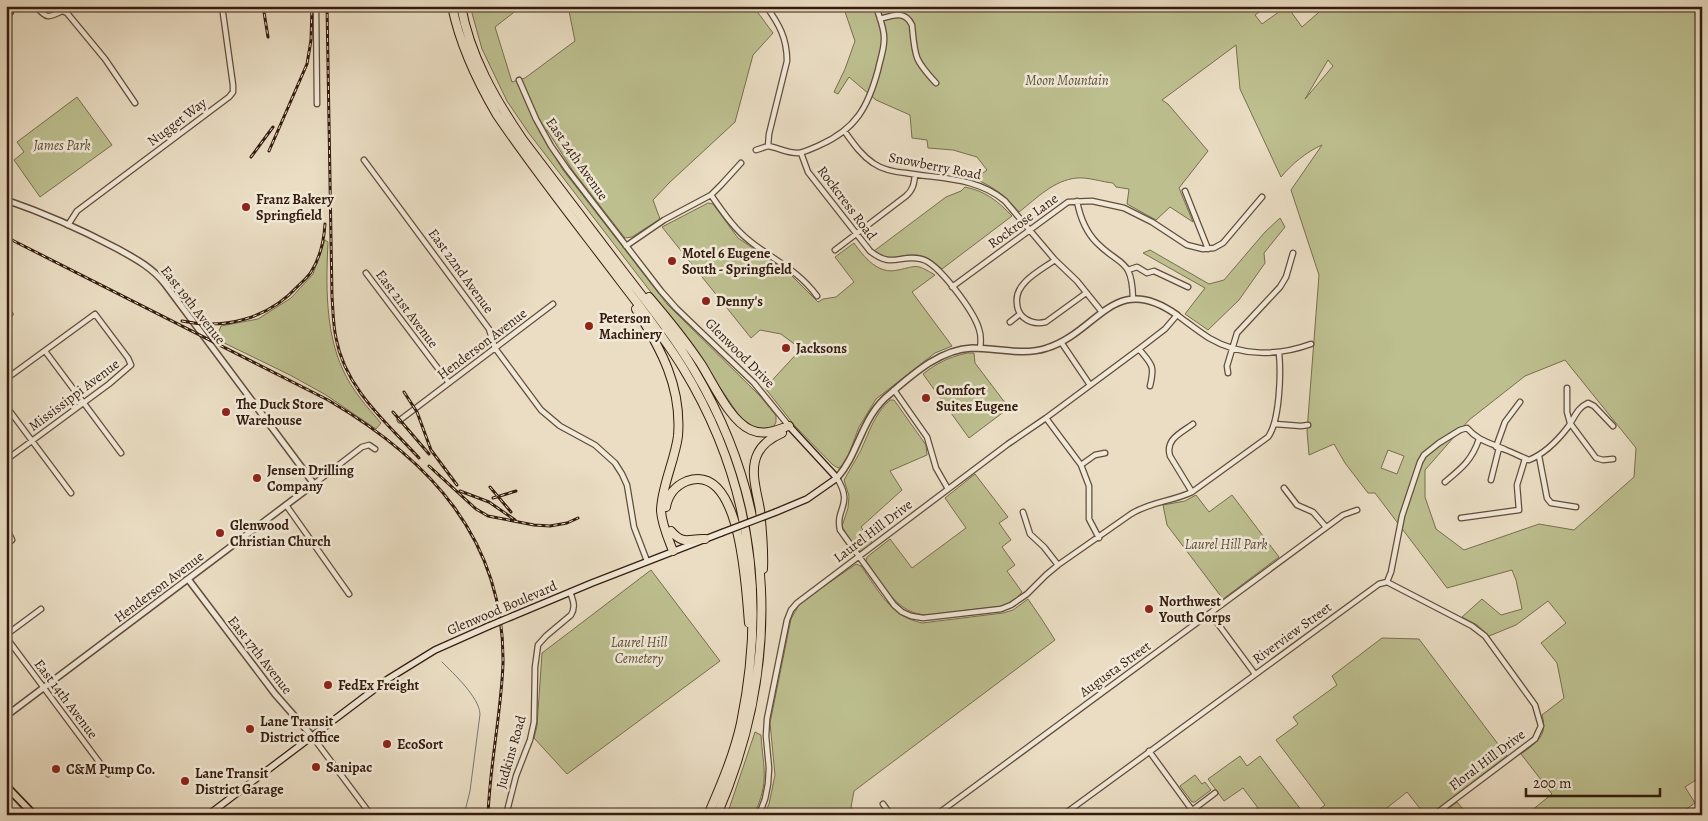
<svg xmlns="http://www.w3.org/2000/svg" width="1708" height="821" viewBox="0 0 1708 821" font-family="Alegreya,serif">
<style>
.green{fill:#bdbf8f;stroke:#796e4e;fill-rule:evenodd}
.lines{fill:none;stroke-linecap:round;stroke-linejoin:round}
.stream{stroke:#737a78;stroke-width:1}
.minor-casing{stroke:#624c3b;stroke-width:7}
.tertiary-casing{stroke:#624c3b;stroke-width:8}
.secondary-casing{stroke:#351c0e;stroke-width:8}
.primary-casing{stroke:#351c0e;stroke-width:9}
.motorway-casing{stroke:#351c0e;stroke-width:10}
.minor{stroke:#f1e9d8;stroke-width:4.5}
.tertiary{stroke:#f1e9d8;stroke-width:5}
.secondary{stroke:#f1e9d8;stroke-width:5.5}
.primary{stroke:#eaddc3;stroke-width:6}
.motorway{stroke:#eaddc3;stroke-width:8}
.rail-casing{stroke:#351c0e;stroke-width:3}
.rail{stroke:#f1e9d8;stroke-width:1;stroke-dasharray:4;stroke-linecap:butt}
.secondary-bridge-casing{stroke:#351c0e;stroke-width:8;stroke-linecap:butt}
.secondary-bridge{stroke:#f1e9d8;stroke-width:5.5}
.poi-dot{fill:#8f2418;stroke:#f1e9d8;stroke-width:2}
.labels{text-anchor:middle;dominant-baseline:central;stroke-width:5;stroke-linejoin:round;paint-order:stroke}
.park-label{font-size:14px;font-style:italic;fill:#5e4d35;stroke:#f1e9d8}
.street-label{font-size:14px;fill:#351c0e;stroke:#f1e9d8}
.poi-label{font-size:14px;font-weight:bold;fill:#351c0e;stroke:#f1e9d8;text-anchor:start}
</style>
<rect width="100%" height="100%" fill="#eaddc3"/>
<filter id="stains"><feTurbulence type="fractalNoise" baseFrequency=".004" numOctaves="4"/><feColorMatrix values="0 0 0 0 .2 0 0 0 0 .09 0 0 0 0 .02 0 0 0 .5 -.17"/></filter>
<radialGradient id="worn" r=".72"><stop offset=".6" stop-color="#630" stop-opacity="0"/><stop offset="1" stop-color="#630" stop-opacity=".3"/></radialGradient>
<path class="green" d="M470 6H522L495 27 512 82 525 78 575 41 568 6H753L773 33 753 55 735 122 669 183 653 200 660 219 632 237 625 238 573 171 547 130 539 131 563 170 667 304 760 396 776 416V422L774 426 764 429 755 428 740 417 704 364 663 308 528 132 507 101 482 49Z
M843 6H1268L1255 15 1262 24 1287 6 1302 27 1326 6H1702V776L1685 787 1695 803 1678 815H1526L1552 794 1521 754C1537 742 1548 736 1542 715L1564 698 1557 663 1541 643 1566 623 1548 601 1516 625 1489 636 1477 625 1462 617 1482 599 1501 615 1522 609 1516 580 1512 570 1447 588 1375 493H1368L1345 463 1334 444 1309 455 1307 431 1319 275 1291 190 1322 145C1306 152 1292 164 1281 177L1240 89 1236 45 1162 100 1168 104 1208 151 1179 188 1193 222 1170 207 1156 220 1127 204 1129 189 1116 187 1113 183C1102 182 1088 177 1077 178 1054 180 1037 198 1019 212 1006 196 994 187 975 179L987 170 977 157 953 150 928 148 927 140 912 138 910 115 876 100 849 77 838 94 834 92 845 69 855 41ZM1328 60 1333 66 1305 99ZM1565 360 1636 448 1634 477 1574 530 1539 524 1464 550 1436 529 1425 497V470L1469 420 1525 376ZM1388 450 1404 456 1397 474 1381 468Z
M77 97 112 145 40 197 14 160 24 152 17 142Z
M965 187C985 191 998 201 1012 216L942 269C934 262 925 254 913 255 896 255 890 263 874 251L946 197 961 191Z
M708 203 713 204 738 238 787 271 818 302 823 299 836 297 854 282 835 257 854 243C864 257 878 275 898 270 918 266 915 263 935 275L912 292 952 346 935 353 876 399 859 427 848 456 842 466 838 468 833 465 795 426 765 388 801 349 781 334 760 330 751 338 662 227Z
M1280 218 1285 227 1264 253 1265 263 1239 300 1208 330 1185 314 1205 288 1143 253 1150 250 1209 284 1224 280 1265 232Z
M325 240 328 242C326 284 325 331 343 370 352 390 367 407 381 423L376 429 326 395 290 375 216 339 221 326 258 319 291 298 313 274Z
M967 353H974L975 363 1009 408 969 438 923 374C937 363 949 357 967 353Z
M890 400H894L926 445 927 455 890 471 902 490 861 527 873 544 863 551H858L845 532 842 526 848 508 849 496 844 480C849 471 855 461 860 452 869 433 874 414 890 400Z
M975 474 1008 517 999 523 1011 540 1002 547 1015 565 1007 571 1022 592 1014 601 1003 606 928 615C897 615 882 584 866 561L867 557 890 539 912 568 966 528 945 498Z
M1196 495 1209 512 1232 495 1279 557 1223 599 1167 525 1163 505 1185 501Z
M856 564 861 566C879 591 890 616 922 623L1003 613 1013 610 1028 599 1041 618 1055 640 854 791 851 807 855 815H764L769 804 775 775 770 723 791 619 800 603Z
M651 570 720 661 567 774 534 738 537 726 542 653Z
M1382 638 1419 639 1507 756 1430 815H1425L1407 792 1378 815H1312L1325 805 1276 740 1298 724 1293 717 1337 685 1332 676Z
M755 732 761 735C763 769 770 780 754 815H727Z
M1240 756 1247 766 1260 756 1305 815H1249L1258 808 1243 788 1224 801 1208 779Z
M1195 775 1202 784 1205 782 1211 790 1195 802H1192L1180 786Z
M1457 802 1468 815H1440Z"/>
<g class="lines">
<path class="stream" d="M442 662C454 674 479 697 480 714L470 791 464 815"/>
<g class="minor-casing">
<path id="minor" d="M36 6C46 19 49 18 62 11L67 13 105 59 135 103
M316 6 317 104
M766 6C779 24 787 38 787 61L769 134 768 146
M880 19C893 15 905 10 912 25 915 57 914 59 936 83
M519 80 536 119 551 146 567 169 661 291 676 308 754 383 789 426
M845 132C853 143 861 155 873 163 883 170 894 172 906 173 940 179 977 177 1005 201L1055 260 1077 281 1102 312
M756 150 768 146C779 148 787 153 798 153 805 152 813 148 820 145 856 129 868 107 878 70 880 60 884 50 884 40 885 29 879 17 876 6
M801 153 808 172 870 251C892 269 899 254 921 259 938 262 974 312 979 329 981 335 981 342 980 348
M364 160 489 329 495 348 541 410 560 426 595 445 615 463 622 474 627 485 634 527 647 561
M1185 191 1208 249
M711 195C723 212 734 229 751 242 775 261 798 270 817 296
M1077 201C1080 217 1085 231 1097 243 1121 267 1132 258 1133 299
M68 225 77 211 229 97 233 92V85L222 6
M626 246 664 220 711 195 721 185 741 163
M835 250 906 196C913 190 914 184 915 175
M1055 260C1041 270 1014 283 1017 303 1017 309 1019 313 1023 317 1030 323 1038 324 1046 322L1086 293
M1128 270 1137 267 1147 273 1154 271 1188 287
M366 273 449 383
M952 287 1068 202 1092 201 1124 208 1152 222 1187 245 1203 249 1214 248 1223 243 1262 197
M6 316 10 314
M1010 322 1020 314
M1061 342 1090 385
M1139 349C1152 365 1155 365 1150 386
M45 351 121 453
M1228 373 1227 366 1237 333 1280 287 1286 277 1293 253
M6 379 95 314 128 358 131 365 109 384 6 460
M1567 388V412L1570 423 1596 458 1603 460 1613 459
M894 390 927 437 936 468 948 489
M6 406 71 493
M1046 418 1081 465 1089 486V519L1099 538
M400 420 553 304
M1275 424 1301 426 1308 425
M1496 447 1505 422 1520 402
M1539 456 1547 498 1551 503 1576 507
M1081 465 1095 455 1105 453
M837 478C854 506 835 507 840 530L894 605 902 612 911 616 923 618 1001 609 1011 605 1027 594 1046 575 1058 565 1131 514C1152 501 1171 502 1192 492L1268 437C1280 421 1281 372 1279 353
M1491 480 1499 448
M1445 482C1462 468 1472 460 1479 439
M314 484 362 447 369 445 375 449
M1284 488 1297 505 1313 512 1326 527
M1192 492 1170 456C1165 439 1181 433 1193 424
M286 505 349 594
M1023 512 1030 534 1044 547 1058 565
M1461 518 1519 510 1517 485 1525 459
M6 527 12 540 6 545
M1387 582 1472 626 1485 636 1535 705 1541 726 1535 739 1434 815
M1210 613 1255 674
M6 635 41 609
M6 637 108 774
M312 736 371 815
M1149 751 1192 810
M883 804 891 815
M1195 808 1200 815
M506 815 516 776 530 740 534 722 535 667 538 645 546 636 571 615C576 607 573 600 570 592
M759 815 765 799 768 784 769 768 766 736 767 719 787 620 791 610 797 603 1008 444 1046 418 1139 349 1165 329 1177 315C1188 323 1198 331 1209 338 1241 357 1278 356 1311 344
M936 815 1343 515 1357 510
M1063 815 1379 584 1387 582 1391 572 1402 516 1420 462 1424 455 1439 443 1460 430 1467 428C1478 441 1491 443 1506 450 1514 453 1521 457 1529 460 1544 454 1558 440 1568 427 1575 417 1577 408 1588 403L1594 406 1613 426
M1186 815 1215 793"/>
</g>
<g class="tertiary-casing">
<path id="tertiary" d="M6 200C44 213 80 229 116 248 134 258 152 267 165 284L314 484 6 716
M837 478C860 452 861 416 891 393 913 374 941 349 972 348 997 348 1024 356 1047 348 1098 332 1114 270 1177 315
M188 579 275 694 312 736"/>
</g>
<g class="secondary-casing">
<path id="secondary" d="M776 512 807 499 837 478 789 426
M513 616 592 583 721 533
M208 815 388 679 435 650 489 626"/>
</g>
<g class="primary-casing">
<path id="primary" d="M6 18 13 6
M6 786 34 815"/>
</g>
<g class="motorway-casing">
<path id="motorway" d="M452 6C460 46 477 81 497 115 535 171 578 225 619 279 641 308 664 337 683 368 750 478 767 597 741 723 734 755 721 785 708 815
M461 6C470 56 495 99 523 140 555 182 587 224 619 266 645 300 672 333 694 370 778 510 781 667 717 815
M649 297C667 318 685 340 701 364 713 383 730 421 751 430 765 436 776 430 789 426
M636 309C661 349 682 387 678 436 675 460 661 488 661 511 662 525 668 538 673 551
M666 507C668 495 675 486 687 481 742 461 746 592 749 623
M671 531C684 546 689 538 705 539
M763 569C764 549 762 530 760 510 757 492 749 470 758 453 763 443 773 437 782 433"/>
</g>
<use href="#minor" class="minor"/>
<use href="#tertiary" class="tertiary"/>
<use href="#secondary" class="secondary"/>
<use href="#primary" class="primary"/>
<use href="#motorway" class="motorway"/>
<g class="rail-casing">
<path id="rail" d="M263 6 268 37
M327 6 332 296C333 310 333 324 336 338 345 388 386 422 419 458
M269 151 307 64 311 40 312 6
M251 157 273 127
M6 237 328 400C429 459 505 539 503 664 501 714 490 764 488 815
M182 321C224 330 268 319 298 286 302 282 308 277 311 272 320 258 324 240 325 224
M404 392 417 412 431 450 457 485
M393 412 429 454
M429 466 476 509 488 516 534 525 550 526 567 523 578 518
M490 487 511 512
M460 491 489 502 515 520
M493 498 516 491"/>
</g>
<use href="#rail" class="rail"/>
<g class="secondary-bridge-casing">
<path id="secondary-bridge" d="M721 533 776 512
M489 626 513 616"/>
</g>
<use href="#secondary-bridge" class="secondary-bridge"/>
</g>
<g class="poi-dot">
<circle cx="246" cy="207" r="5"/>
<circle cx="672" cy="261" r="5"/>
<circle cx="706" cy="301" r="5"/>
<circle cx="589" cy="326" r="5"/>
<circle cx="786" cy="348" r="5"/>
<circle cx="926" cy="398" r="5"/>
<circle cx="226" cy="412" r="5"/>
<circle cx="257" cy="478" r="5"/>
<circle cx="220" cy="533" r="5"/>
<circle cx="1149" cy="609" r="5"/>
<circle cx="328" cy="685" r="5"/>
<circle cx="250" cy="729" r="5"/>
<circle cx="387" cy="744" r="5"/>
<circle cx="316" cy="767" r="5"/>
<circle cx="56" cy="769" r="5"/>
<circle cx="185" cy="781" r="5"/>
</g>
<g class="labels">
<g class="park-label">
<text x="1067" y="80">Moon Mountain</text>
<text x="62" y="145">James Park</text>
<text x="1226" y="544">Laurel Hill Park</text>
<text x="639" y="642">Laurel Hill<tspan x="639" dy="16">Cemetery</tspan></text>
</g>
<g class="street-label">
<text transform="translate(177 122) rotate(-37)">Nugget Way</text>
<text transform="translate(577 159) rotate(55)">East 24th Avenue</text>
<text transform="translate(935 166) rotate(11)">Snowberry Road</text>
<text transform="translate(847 203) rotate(53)">Rockcress Road</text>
<text transform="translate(1023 221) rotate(-36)">Rockrose Lane</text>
<text transform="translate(461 271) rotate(54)">East 22nd Avenue</text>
<text transform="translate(193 305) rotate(52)">East 19th Avenue</text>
<text transform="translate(407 309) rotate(53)">East 21st Avenue</text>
<text transform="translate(482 344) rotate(-37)">Henderson Avenue</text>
<text transform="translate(740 353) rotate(45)">Glenwood Drive</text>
<text transform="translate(74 395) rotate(-37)">Mississippi Avenue</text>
<text transform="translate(873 531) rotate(-37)">Laurel Hill Drive</text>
<text transform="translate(159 587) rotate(-37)">Henderson Avenue</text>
<text transform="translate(502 608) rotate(-23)">Glenwood Boulevard</text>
<text transform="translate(1292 633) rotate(-36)">Riverview Street</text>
<text transform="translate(260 655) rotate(52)">East 17th Avenue</text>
<text transform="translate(1115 669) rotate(-36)">Augusta Street</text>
<text transform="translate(66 699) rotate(53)">East 14th Avenue</text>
<text transform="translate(511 752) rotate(-74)">Judkins Road</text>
<text transform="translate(1487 760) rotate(-37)">Floral Hill Drive</text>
</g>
<g class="poi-label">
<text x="256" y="199">Franz Bakery<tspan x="256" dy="16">Springfield</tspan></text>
<text x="682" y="253">Motel 6 Eugene<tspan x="682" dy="16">South - Springfield</tspan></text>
<text x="716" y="301">Denny's</text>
<text x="599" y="318">Peterson<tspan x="599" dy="16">Machinery</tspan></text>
<text x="796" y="348">Jacksons</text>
<text x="936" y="390">Comfort<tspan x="936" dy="16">Suites Eugene</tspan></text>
<text x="236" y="404">The Duck Store<tspan x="236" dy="16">Warehouse</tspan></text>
<text x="267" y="470">Jensen Drilling<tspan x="267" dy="16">Company</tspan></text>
<text x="230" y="525">Glenwood<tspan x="230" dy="16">Christian Church</tspan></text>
<text x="1159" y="601">Northwest<tspan x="1159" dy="16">Youth Corps</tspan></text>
<text x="338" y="685">FedEx Freight</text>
<text x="260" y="721">Lane Transit<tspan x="260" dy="16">District office</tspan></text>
<text x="397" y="744">EcoSort</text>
<text x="326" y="767">Sanipac</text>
<text x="66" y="769">C&amp;M Pump Co.</text>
<text x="195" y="773">Lane Transit<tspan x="195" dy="16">District Garage</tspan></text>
</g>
</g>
<rect width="1708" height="821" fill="none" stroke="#eaddc3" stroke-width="25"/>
<rect x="8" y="8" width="1693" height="806" fill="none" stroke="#351c0e" stroke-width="2.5"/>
<rect x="12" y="12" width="1683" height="796" fill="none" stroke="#351c0e"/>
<path d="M1526 788v8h134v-8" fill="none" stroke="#351c0e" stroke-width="2.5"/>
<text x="1533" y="788" font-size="15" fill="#351c0e" stroke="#f1e9d8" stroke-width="4" paint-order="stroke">200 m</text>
<rect width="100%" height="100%" filter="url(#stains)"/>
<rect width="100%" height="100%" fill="url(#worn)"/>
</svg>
